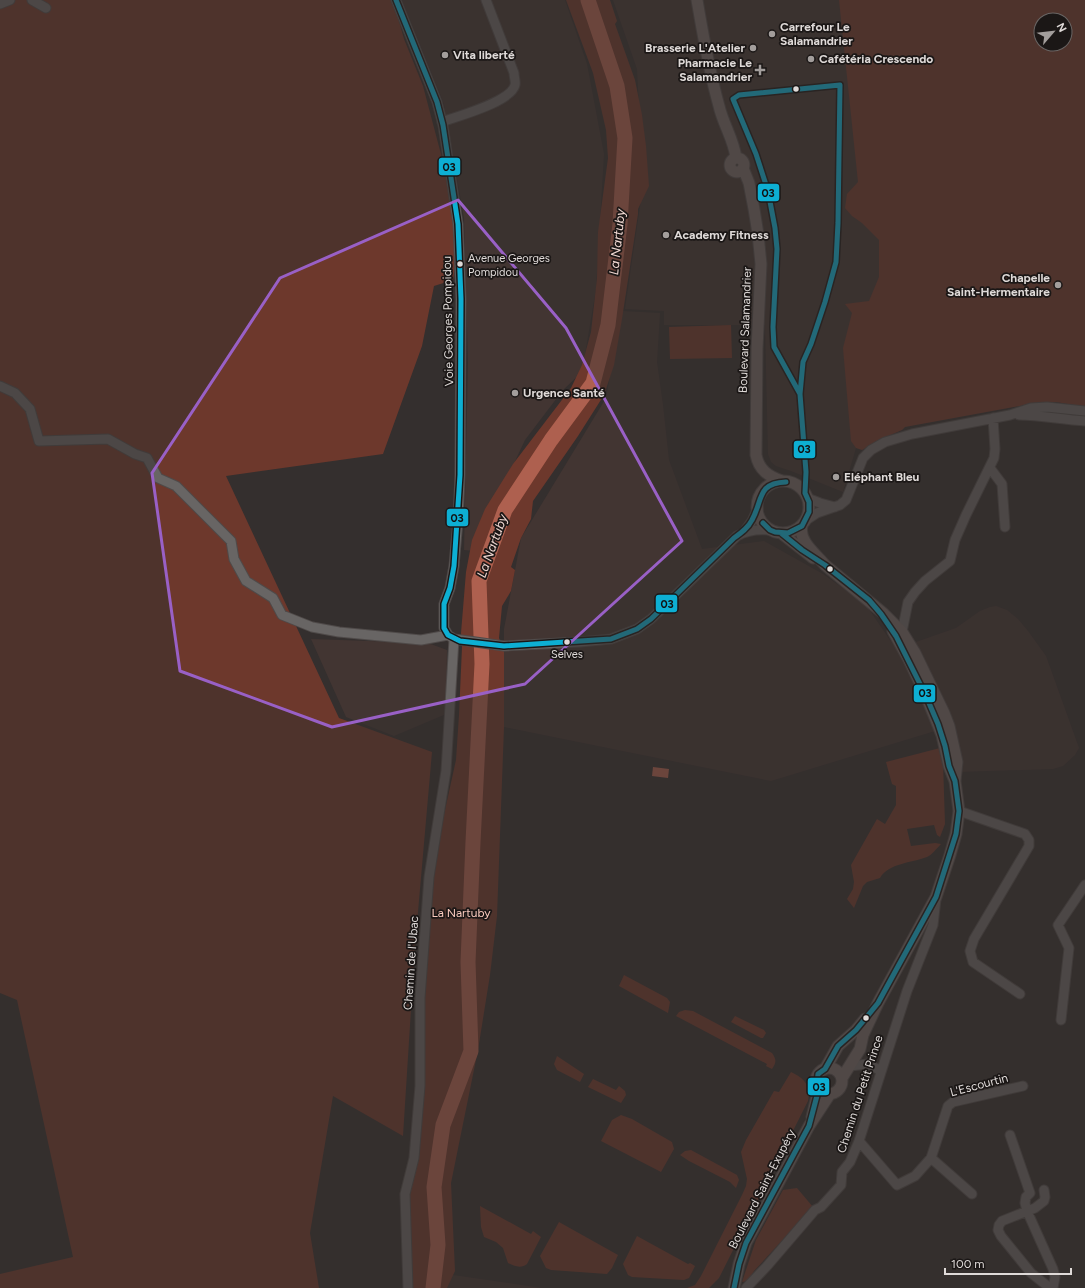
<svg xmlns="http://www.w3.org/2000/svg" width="1085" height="1288" viewBox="0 0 1085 1288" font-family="Figtree,sans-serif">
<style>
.built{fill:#423532}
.green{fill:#6d382c;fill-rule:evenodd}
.water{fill:#ae604f}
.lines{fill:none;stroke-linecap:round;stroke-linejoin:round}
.river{stroke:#ae604f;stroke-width:15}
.minor-casing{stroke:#4f4a49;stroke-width:11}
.major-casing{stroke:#4f4a49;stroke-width:13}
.minor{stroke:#686564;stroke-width:9}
.major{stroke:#716664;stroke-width:11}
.bus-1-casing{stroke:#1b1716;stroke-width:8}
.bus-1{stroke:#0dafd3;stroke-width:5}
.marked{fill:none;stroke:#9960c6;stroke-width:3;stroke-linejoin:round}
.poi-dot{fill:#a39e9c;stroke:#1b1716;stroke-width:1.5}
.bus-dot{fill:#dfdad8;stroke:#1b1716;stroke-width:1.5}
.labels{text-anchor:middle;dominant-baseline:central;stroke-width:3.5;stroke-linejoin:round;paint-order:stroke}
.bus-label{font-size:11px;fill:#dfdad8;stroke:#1b1716;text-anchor:start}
.poi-label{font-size:12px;font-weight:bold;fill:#dfdad8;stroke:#1b1716;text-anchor:start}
.street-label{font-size:12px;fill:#dfdad8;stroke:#1b1716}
.park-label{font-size:12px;fill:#fbcbbf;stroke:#1b1716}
.water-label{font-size:13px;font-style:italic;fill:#f1d9d3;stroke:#1b1716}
.line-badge{stroke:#1b1716;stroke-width:1.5}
.pale-badge-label{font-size:11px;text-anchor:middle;font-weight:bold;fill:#111}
</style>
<rect width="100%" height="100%" fill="#342f2e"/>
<path class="built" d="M402 0H565L587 64 604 154 596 289 582 372 563 390 525 440 473 551 464 550 468 362 464 218 444 104Z
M613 0H846L884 238 879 303 852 320 856 448 843 492 791 471 776 466 771 462 768 454 765 325H664V311L625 309 643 186 637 69Z
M622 311 660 313 657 362 663 405 669 460 702 549 764 541 823 574 866 605 894 646 911 639 916 642 956 628 980 611 990 607 996 606 1007 610 1018 619 1028 631 1046 656 1079 748 1075 755 1063 766 1053 769 957 772 935 731 771 781 504 727V629L521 538 606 398Z
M311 639 428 643 447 650 446 714 394 736 346 717Z
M446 1274 542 1288H445Z"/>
<path class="green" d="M0 0H393L404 39 423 86 447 177 453 217 456 261 453 280 434 286 422 346 383 454 226 476 339 718 432 752 415 946 403 1136 333 1096 310 1233 319 1288H0V1274L73 1257 17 1000 0 993Z
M566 0H610L617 21 615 24 635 80 642 115 646 146 649 186 638 209V214L622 319 614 365 604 395 578 436 533 501 531 519 521 538 511 567 515 570 511 591 502 606 499 638 504 652V727L497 916 490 975 478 1050 451 1183 455 1271 447 1288H413L409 1196 429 877 445 810 456 760 459 715 462 647 461 633 466 572 472 540 485 509 513 464 571 388 582 365 591 332 597 278 598 232 608 158 606 130 593 73Z
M839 0H1085V407L1056 402 1031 404 905 427 902 430 879 440 862 450 856 448 851 441 843 348 852 313 845 304 869 301 879 277V240L862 223 852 216 845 208 847 194 858 182ZM1041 20H1065V44H1041Z
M731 325 732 358 670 359 669 327Z
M940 748 943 762 945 824 940 837 937 835 934 825 907 829 911 846 935 843 941 844C937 848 932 855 927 857 911 863 889 863 880 878L867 882 863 886 854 908 847 899 853 889 854 882 851 865 877 819 885 824 896 805V786L892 784 886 762Z
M624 975 667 998 670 1002 668 1013 619 986Z
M685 1010 693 1011 772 1053C777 1060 776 1063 772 1069L766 1066 767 1064 676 1016 679 1012Z
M735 1016 764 1030 766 1033 763 1038H761L731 1022Z
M557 1056 584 1074 580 1082 557 1070 554 1064Z
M791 1072C804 1078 811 1085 808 1101L719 1278 709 1288H687L695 1285 701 1276 742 1195 746 1186 747 1179 741 1152 746 1140 774 1091 779 1092Z
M593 1079 616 1090 619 1086 625 1091 626 1095 621 1103 588 1087Z
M621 1115 632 1119 672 1142 674 1149 661 1172 601 1141 612 1120Z
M691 1150 737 1175 739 1180 736 1188 730 1182 689 1161 680 1155 685 1151Z
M797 1188 813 1207 754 1271 748 1281 742 1282 756 1240 783 1190Z
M480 1206 531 1234 533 1231 541 1237 527 1264C521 1269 514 1266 508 1263L503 1248 496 1242 484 1237 481 1227Z
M559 1222 618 1255 612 1268 607 1274 551 1270 546 1268 540 1256Z
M637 1236 688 1264 690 1263 695 1266 689 1278 684 1280 632 1277 628 1275 623 1264Z"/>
<path class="water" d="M653 767 669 769 668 778 652 776Z"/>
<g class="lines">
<path class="river" d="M433 1288 438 1245 434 1187 443 1125 471 1051 468 962 473 842 482 664 479 581 505 510 551 440 593 383 608 325 620 224 625 138 617 86 588 0"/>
<g class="minor-casing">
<path id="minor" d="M32 0 46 8
M396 0 437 102 443 125 458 224 461 299 460 475 458 520 454 566 450 588 444 604V628L448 635 454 639 504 646 580 642 611 639 637 629 651 619 737 536C747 530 758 529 770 530
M0 4 10 0
M442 122C458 116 511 102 515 85 516 82 514 77 514 73L486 0
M0 386 15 393 30 409 39 441 108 439 135 454 147 458 158 478 176 486 231 541 234 559 246 581 273 598 282 615 312 627 339 632 421 640 448 635
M1019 415C1041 415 1063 420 1085 421
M990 468 1002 484 1005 527
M807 498 820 503 835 507
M805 521 817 513 840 505 846 500 863 458 871 450 885 442 912 434 1010 415 1031 408 1047 407 1085 411
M744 532 752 521 758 508
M902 632 908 602 915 592 925 581 950 561 955 540 966 515 994 458 995 449 993 418
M959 811 1025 834 1029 840V846L974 939 970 951 973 962 1020 994
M1061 1020 1069 948 1058 925 1085 885
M850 1066 868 1064 881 1071
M1010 1135 1030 1193 1026 1197 1025 1203 1027 1211 1053 1269 1055 1277 1053 1288
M859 1141 897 1185 915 1176 931 1158 948 1106 953 1102 1023 1086
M931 1158 972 1194
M1044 1190 1045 1197 1044 1201 1035 1208 1002 1221 999 1225 998 1230 1001 1236 1031 1273 1050 1288
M408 1288 405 1194 414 1158 420 1086V998L429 877 446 771 454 639
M746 1288 767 1266 815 1210 821 1207 841 1185 842 1172 850 1162 859 1141 907 991 933 925 936 899"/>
</g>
<g class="major-casing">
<path id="major" d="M697 0C703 35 709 71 719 106 723 124 734 140 736 158
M730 165a7 7 0 1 1 14 0a7 7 0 1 1-14 0Z
M743 168 749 183 754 209 758 234 761 264 757 349 756 455C759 470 768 476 782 481
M757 507a26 26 0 1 1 52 0a26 26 0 1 1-52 0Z
M802 526C798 541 816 554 825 565L883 613 902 632 915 653 944 713 949 726 957 762 955 781 959 811 956 834 950 855 936 897 878 1003 863 1035 860 1049 842 1078
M781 533 813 558
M893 631 908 658 926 696 942 735 949 766 955 781
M816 1081a13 13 0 1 1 26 0a13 13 0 1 1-26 0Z
M825 1069 838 1046 856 1030 865 1019
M812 1117 819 1088
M734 1288 739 1264 746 1243 809 1126 830 1094"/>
</g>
<use href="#minor" class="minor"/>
<use href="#major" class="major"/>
<g class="bus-1-casing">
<path id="bus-1" d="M396 0 437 102 443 125 458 224 461 299 460 475 454 566 450 588 444 604V628L448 635 460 641 504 646 611 639 637 629 651 619 734 538C741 533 748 528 752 520 763 500 757 483 786 482
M800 394 774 347 773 327 777 249 775 228 768 191 756 154 733 99 739 95 840 85
M763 523 770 530 775 532 788 533 802 526 809 512V502L805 493 806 472 800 394 803 362 811 344 825 302 836 262 838 223 840 85
M734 1288 739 1264 746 1243 809 1126 819 1088 817 1083 818 1074 825 1069 838 1046 856 1030 878 1003 936 897 956 834 959 811 955 781 949 766 945 746 938 724 926 696 896 636 881 614 869 600 825 565 802 550 781 533"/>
</g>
<use href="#bus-1" class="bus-1"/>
</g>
<path d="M0 0H1085V1288H0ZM458 200 566 328 682 541 525 684 332 727 180 671 152 473 280 278Z" fill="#342f2e" fill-opacity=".55" fill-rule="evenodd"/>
<path class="marked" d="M458 200 566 328 682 541 525 684 332 727 180 671 152 473 280 278Z"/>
<g class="poi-dot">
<circle cx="772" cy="34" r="4"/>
<circle cx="753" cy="48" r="4"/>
<circle cx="445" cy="55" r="4"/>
<circle cx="811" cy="59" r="4"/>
<path d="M758 64h4v4h4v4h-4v4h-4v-4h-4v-4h4z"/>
<circle cx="666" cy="235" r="4"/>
<circle cx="1058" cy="285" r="4"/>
<circle cx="515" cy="393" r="4"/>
<circle cx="836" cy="477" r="4"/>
</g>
<g class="bus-dot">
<circle cx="796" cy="89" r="3.5"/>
<circle cx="460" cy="264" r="3.5"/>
<circle cx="830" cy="569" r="3.5"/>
<circle cx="567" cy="642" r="3.5"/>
<circle cx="866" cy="1018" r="3.5"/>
</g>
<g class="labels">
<g class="bus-label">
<text x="468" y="258">Avenue Georges<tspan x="468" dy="14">Pompidou</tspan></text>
<text x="567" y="654" text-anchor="middle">Selves</text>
</g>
<g class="poi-label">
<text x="780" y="27">Carrefour Le<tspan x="780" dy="14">Salamandrier</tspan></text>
<text x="745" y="48" text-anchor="end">Brasserie L'Atelier</text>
<text x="453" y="55">Vita liberté</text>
<text x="819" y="59">Cafétéria Crescendo</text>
<text x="752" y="63" text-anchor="end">Pharmacie Le<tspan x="752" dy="14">Salamandrier</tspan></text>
<text x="674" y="235">Academy Fitness</text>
<text x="1050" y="278" text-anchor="end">Chapelle<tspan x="1050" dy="14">Saint-Hermentaire</tspan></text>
<text x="523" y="393">Urgence Santé</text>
<text x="844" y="477">Eléphant Bleu</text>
</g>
<g class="street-label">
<text transform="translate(448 321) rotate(-91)">Voie Georges Pompidou</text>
<text transform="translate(745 330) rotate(-88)">Boulevard Salamandrier</text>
<text transform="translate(411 963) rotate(-86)">Chemin de l'Ubac</text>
<text transform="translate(979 1085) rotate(-15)">L'Escourtin</text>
<text transform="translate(860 1094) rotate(-72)">Chemin du Petit Prince</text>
<text transform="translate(762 1189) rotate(-63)">Boulevard Saint-Exupéry</text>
</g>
<g class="park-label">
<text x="461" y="913">La Nartuby</text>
</g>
<g class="water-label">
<text transform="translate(617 242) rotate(-84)">La Nartuby</text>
<text transform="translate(492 546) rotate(-70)">La Nartuby</text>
</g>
</g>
<g class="line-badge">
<rect x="438" y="157" width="23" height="19" rx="4" fill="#0dafd3"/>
<rect x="757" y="183" width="23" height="19" rx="4" fill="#0dafd3"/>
<rect x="793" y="440" width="23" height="19" rx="4" fill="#0dafd3"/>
<rect x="446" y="508" width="23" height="19" rx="4" fill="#0dafd3"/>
<rect x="655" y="594" width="23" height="19" rx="4" fill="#0dafd3"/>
<rect x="913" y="684" width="23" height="19" rx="4" fill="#0dafd3"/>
<rect x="807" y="1077" width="23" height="19" rx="4" fill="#0dafd3"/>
</g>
<g class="pale-badge-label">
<text x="449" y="171">03</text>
<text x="768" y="197">03</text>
<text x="804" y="453">03</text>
<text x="457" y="522">03</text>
<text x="667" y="608">03</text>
<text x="925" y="697">03</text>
<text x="819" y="1091">03</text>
</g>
<g transform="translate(1053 32) rotate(62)"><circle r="19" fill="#1b1716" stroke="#696564"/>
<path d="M0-3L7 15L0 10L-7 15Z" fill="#a39e9c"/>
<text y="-6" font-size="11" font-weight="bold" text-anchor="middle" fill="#dfdad8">N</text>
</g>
<path d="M945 1268v6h126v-6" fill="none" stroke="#dfdad8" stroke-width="2"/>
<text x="951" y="1268" font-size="12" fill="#dfdad8" stroke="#1b1716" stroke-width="3" paint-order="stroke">100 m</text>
</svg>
